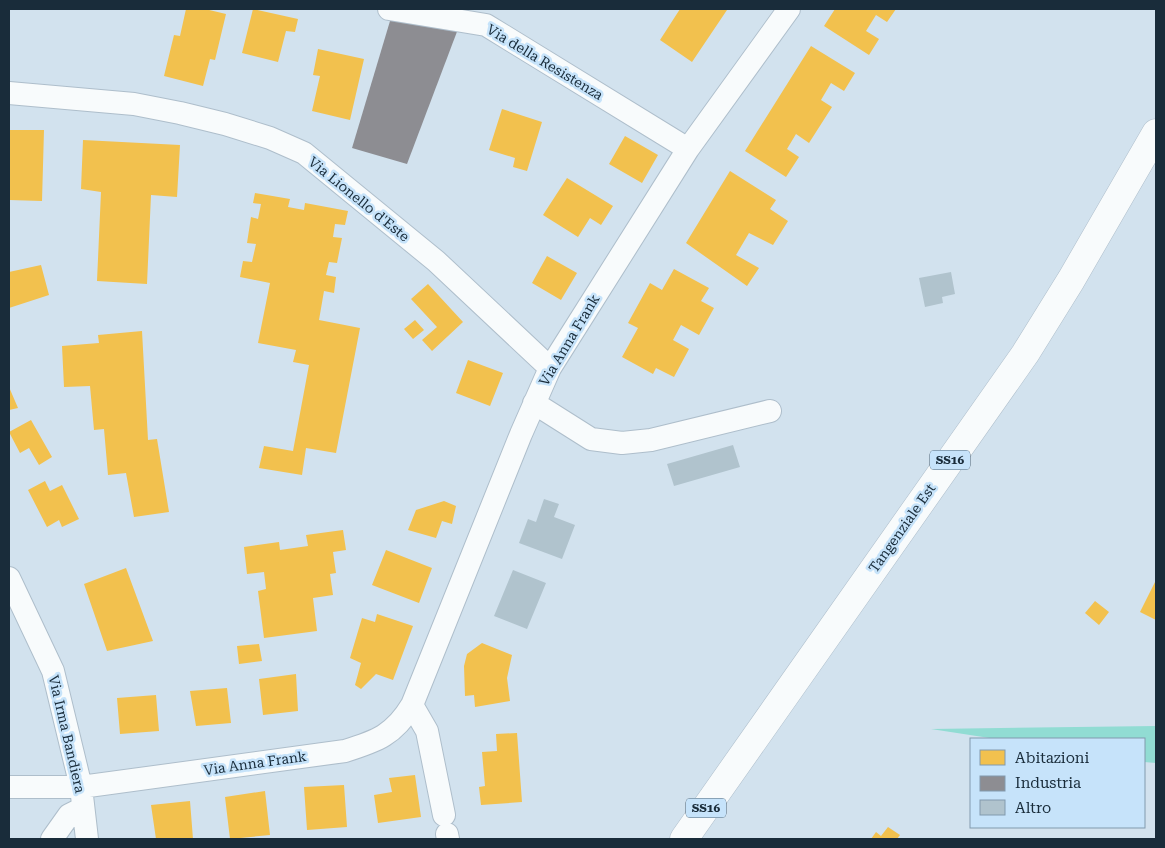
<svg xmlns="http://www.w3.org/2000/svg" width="1165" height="848" viewBox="0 0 1165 848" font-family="'Roboto Serif',serif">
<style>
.water{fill:#91dcd3}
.homes{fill:#f2c14e}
.industry{fill:#8d8d92}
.building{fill:#b0c3cd}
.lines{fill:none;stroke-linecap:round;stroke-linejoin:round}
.minor-casing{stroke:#aebecb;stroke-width:24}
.primary-casing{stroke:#aebecb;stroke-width:29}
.minor{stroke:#f8fbfc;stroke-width:22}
.primary{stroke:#f8fbfc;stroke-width:28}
.labels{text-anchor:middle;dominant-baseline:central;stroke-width:5;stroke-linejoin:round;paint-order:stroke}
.shield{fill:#c6e3fa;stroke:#4d6374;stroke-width:1}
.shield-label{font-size:12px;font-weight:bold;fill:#192c3a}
.street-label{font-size:14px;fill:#192c3a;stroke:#c6e3fa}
</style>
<rect width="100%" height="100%" fill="#d2e2ee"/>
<path class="water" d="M1156 726V763L1144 762V739H996L931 729Z"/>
<path class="homes" d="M186 9H205L226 14 215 60 210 59 203 86 164 76 174 35 180 36Z
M253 9 298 19 295 32 286 31 278 62 242 53Z
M680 9 727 10 692 62 660 40Z
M835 9H896L887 22 876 15 866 31 879 39 869 55 824 26Z
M811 46 855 73 844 91 831 83 821 100 832 107 809 143 796 134 787 149 799 157 786 177 745 151Z
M318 49 364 59 350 120 312 111 320 76 313 75Z
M502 109 542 122 527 171 513 167 515 158 489 150Z
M9 130H44L42 201 9 200Z
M625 136 658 155 642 183 609 164Z
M83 140 180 145 177 197 151 195 147 284 97 281 101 192 81 189Z
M730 171 776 200 770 209 788 221 773 245 749 233 736 255 759 268 747 286 686 243Z
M567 178 613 206 601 225 590 218 578 237 543 215Z
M255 193 290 199 288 207 304 210 305 203 348 211 345 225 335 224 333 237 342 238 337 263 329 262 326 275 336 277 334 293 324 291 319 320 360 328 336 453 306 448 302 475 259 468 264 446 293 451 309 365 293 362 296 350 258 343 270 283 240 277 243 261 252 262 256 244 247 243 251 217 258 219 261 204 253 203Z
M547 256 577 273 561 300 532 283Z
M41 265 49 295 9 308V272Z
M674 269 709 288 701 301 714 308 699 335 681 325 673 340 689 349 674 377 656 368 653 374 622 357 638 328 628 323 650 283 662 290Z
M428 284 463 322 432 351 422 340 437 327 411 299Z
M415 320 424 330 413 339 404 329Z
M142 331 148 440 157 439 169 512 134 517 126 473 108 475 104 429 94 430 90 386 64 387 62 346 99 343 98 335Z
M468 360 503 373 490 406 456 393Z
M9 387 18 408 9 410Z
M31 420 52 457 39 465 29 448 20 453 9 432Z
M45 481 50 491 62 485 79 519 62 527 59 520 47 527 28 490Z
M444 501 456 506 452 524 442 521 436 538 408 530 416 510Z
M343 530 346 550 333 552 336 573 330 574 333 595 313 598 317 631 264 638 258 591 266 589 264 572 247 574 244 547 279 542 280 550 308 546 306 535Z
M386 550 432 568 419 603 372 585Z
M126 568 153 641 107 651 84 584Z
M1156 580V620L1140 612Z
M1095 601 1109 612 1099 625 1085 613Z
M377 614 413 626 393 680 376 674 361 689 355 685 361 663 350 658 362 618 375 622Z
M482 643 512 655 507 678 510 701 475 707 474 695 465 696 464 666 467 654Z
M259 644 262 661 239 664 237 646Z
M296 674 298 711 263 715 259 679Z
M227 688 231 723 196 726 190 691Z
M156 695 159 731 120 734 117 698Z
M517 733 522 802 481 805 479 787 485 786 482 752 497 751 496 734Z
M415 775 421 817 378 823 374 795 392 792 389 778Z
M344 785 347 827 307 830 304 787Z
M265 791 270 835 230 839 225 797Z
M190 801 193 839H156L151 805Z
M888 827 900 835 897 839H871L876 832 881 836Z"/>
<path class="industry" d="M393 11 458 29 407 164 352 148Z"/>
<path class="building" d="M951 272 955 294 942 297 943 303 925 307 919 278Z
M733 445 740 467 674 486 667 464Z
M544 499 559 504 554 517 575 525 562 559 519 543 528 519 536 522Z
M513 570 546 583 527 629 494 616Z"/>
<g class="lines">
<g class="minor-casing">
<path id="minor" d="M389 9 486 25 688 149
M9 93 134 104 180 113 225 124 270 138 304 153 436 261 550 368
M534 403 591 439 622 443 651 440 770 411
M9 578 53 671 81 787 87 839
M412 705 427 731 444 815
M9 787H81L345 751C377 741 394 735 412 705L521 434 550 368 688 149 789 9
M447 834 448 839
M52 839 69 815 83 808"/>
</g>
<g class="primary-casing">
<path id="primary" d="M684 839 1025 354 1071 280 1156 133"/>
</g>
<use href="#minor" class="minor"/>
<use href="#primary" class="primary"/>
</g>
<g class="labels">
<g class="shield">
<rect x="930" y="450.5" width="40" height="19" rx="4"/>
<rect x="686" y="798.5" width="40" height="19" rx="4"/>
</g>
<g class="shield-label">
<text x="950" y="460">SS16</text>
<text x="706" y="808">SS16</text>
</g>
<g class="street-label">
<text transform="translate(545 62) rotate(31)">Via della Resistenza</text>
<text transform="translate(359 199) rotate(39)">Via Lionello d'Este</text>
<text transform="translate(569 340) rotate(-59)">Via Anna Frank</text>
<text transform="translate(902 528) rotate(-55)">Tangenziale Est</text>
<text transform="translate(67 734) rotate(77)">Via Irma Bandiera</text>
<text transform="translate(255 763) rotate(-8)">Via Anna Frank</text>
</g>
</g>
<rect width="1165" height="848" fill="none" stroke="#192c3a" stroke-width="20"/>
<rect x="970" y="738" width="175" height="90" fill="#c6e3fa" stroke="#819aad"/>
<rect x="980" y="750" width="25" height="15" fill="#f2c14e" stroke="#819aad"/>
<text x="1015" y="763" font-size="15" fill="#192c3a">Abitazioni</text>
<rect x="980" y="776" width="25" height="15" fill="#8d8d92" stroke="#819aad"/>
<text x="1015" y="788" font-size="15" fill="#192c3a">Industria</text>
<rect x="980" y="800" width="25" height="15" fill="#b0c3cd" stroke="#819aad"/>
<text x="1015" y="813" font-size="15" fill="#192c3a">Altro</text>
</svg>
